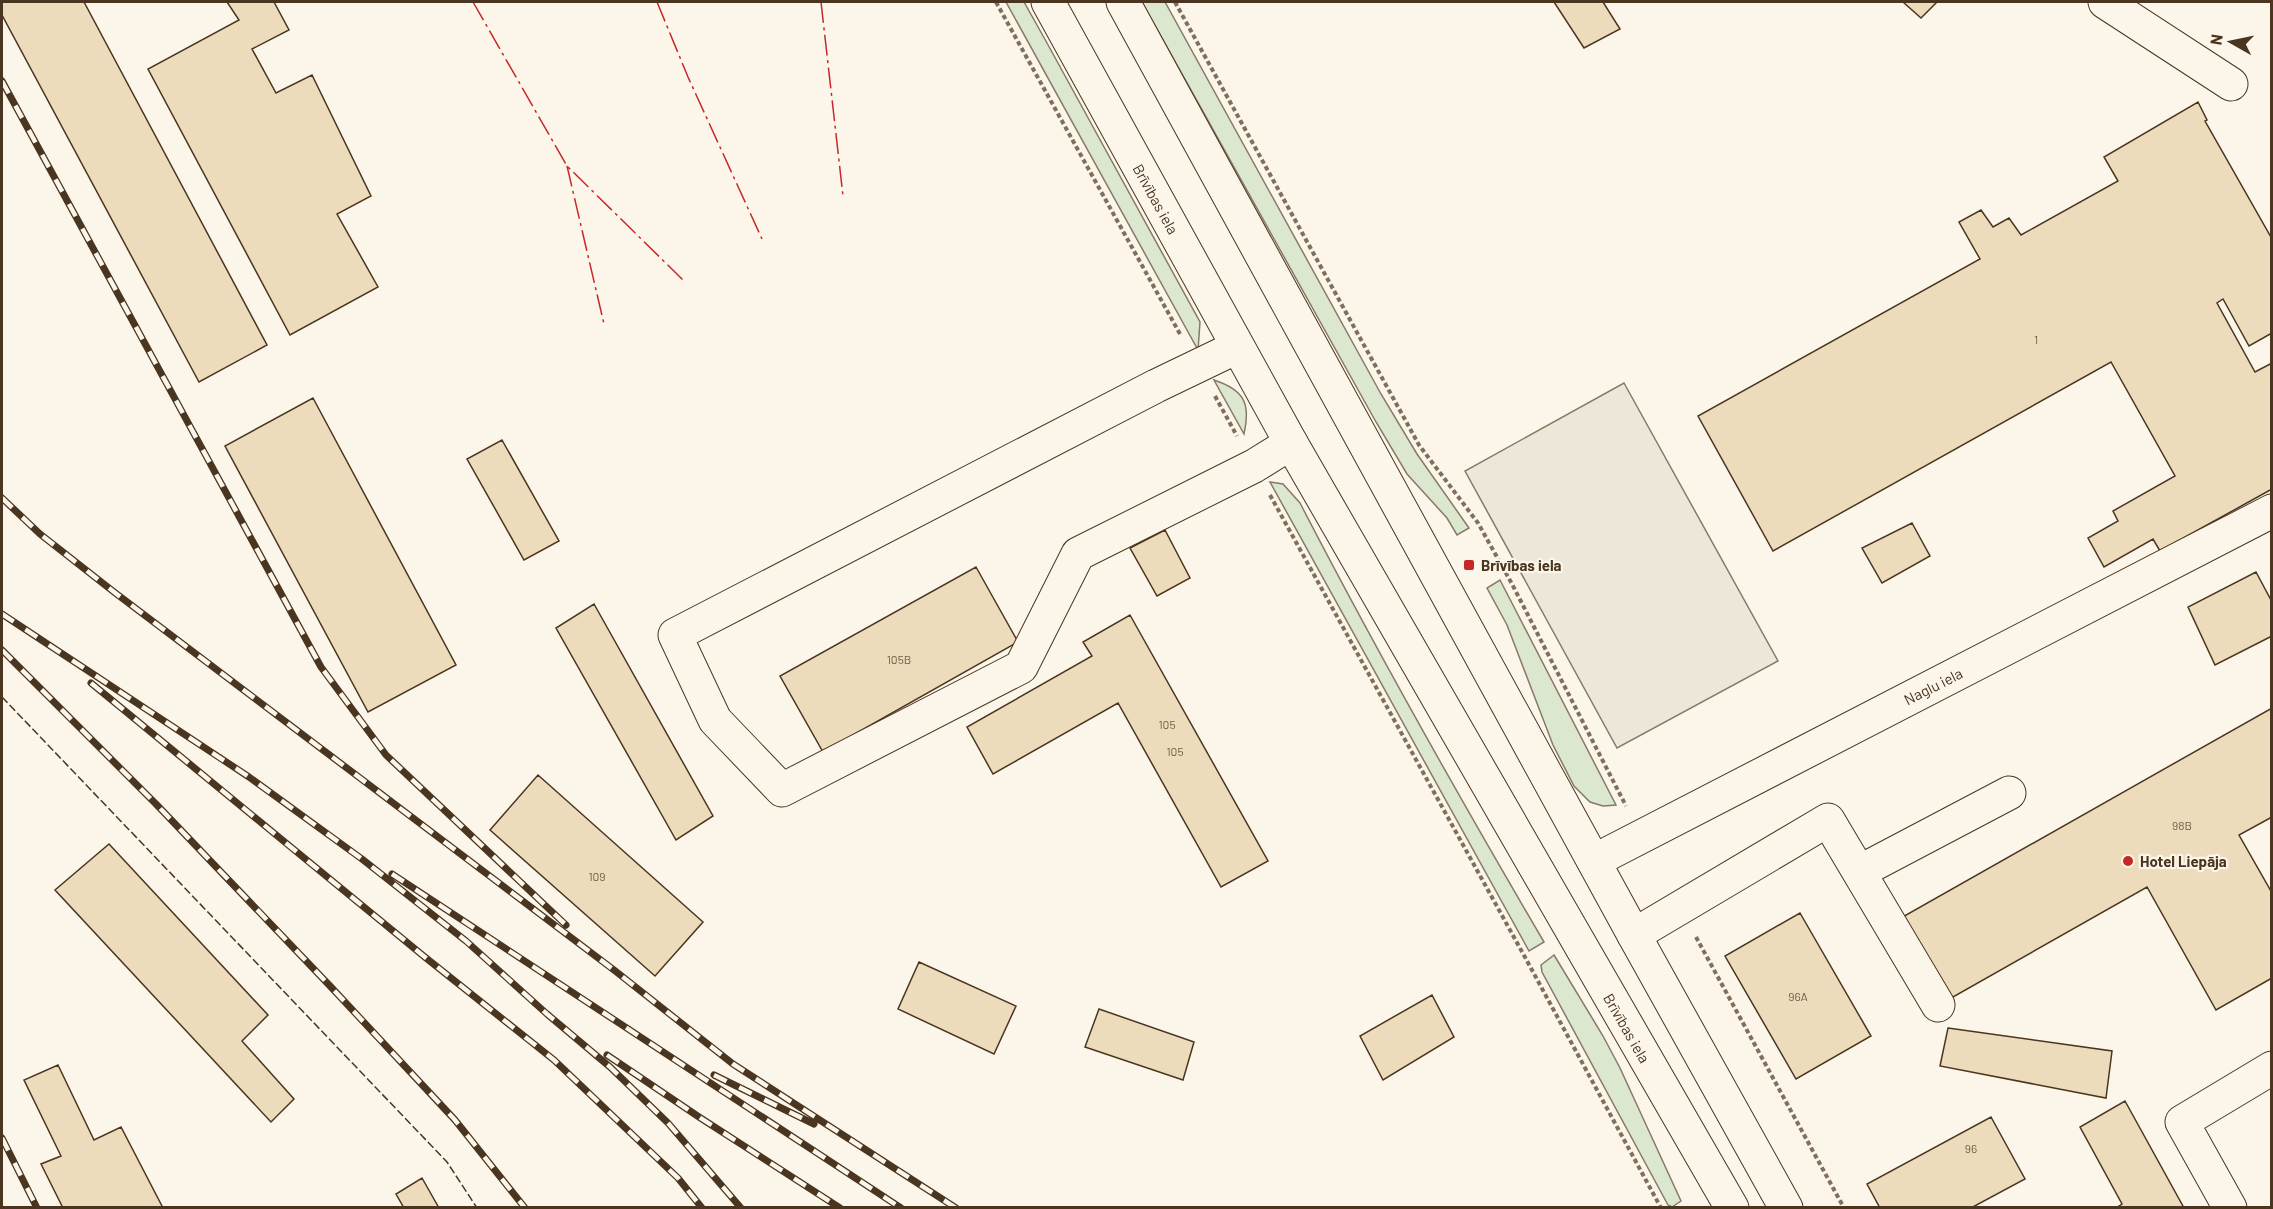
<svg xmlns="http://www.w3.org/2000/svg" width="2273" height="1209" viewBox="0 0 2273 1209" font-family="Barlow,sans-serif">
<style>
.green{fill:#dce7d0;stroke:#887966;stroke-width:1.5}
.parking{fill:#ede7d9;stroke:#887966;stroke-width:1.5}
.building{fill:#ecdcbc;stroke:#4a3520;stroke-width:1.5}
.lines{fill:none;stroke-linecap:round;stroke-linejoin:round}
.minor-casing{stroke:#4a3520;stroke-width:35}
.highway-casing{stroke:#4a3520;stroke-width:35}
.path{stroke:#7f6f5c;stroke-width:4;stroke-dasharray:4.5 3;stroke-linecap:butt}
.minor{stroke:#fbf6e9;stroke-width:33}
.highway{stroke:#fbf6e9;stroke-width:33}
.rail-casing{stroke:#4a3520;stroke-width:7}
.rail{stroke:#fbf6e9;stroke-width:4.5;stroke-dasharray:14;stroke-linecap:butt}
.fence{stroke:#4a3520;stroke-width:1.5;stroke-dasharray:8 3;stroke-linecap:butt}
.power{stroke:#c62828;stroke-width:1.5;stroke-dasharray:21 4.5 3 4.5;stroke-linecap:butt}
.poi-dot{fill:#c62828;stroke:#fbf6e9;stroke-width:2}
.labels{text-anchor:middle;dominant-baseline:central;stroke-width:4.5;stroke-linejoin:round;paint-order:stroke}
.number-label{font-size:12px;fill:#725f47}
.street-label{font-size:15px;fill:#4a3520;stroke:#fbf6e9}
.poi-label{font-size:15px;font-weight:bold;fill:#4a3520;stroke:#fbf6e9;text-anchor:start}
</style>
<rect width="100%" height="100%" fill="#fbf6e9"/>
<path class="green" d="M1006 2H1024L1047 43 1200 322 1198 350Z
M1142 2H1165L1381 394 1417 454 1469 528 1457 535 1447 518 1407 474 1376 422Z
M1214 380C1244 390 1251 403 1244 434Z
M1270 482 1283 484 1300 503C1377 652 1459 797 1544 942L1529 951Z
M1500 580 1515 609 1616 805 1603 806 1590 802 1574 786 1553 745 1507 625 1487 588Z
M1554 955 1603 1036 1620 1068 1681 1201 1672 1207 1668 1205 1542 972 1541 965Z"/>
<path class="parking" d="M1624 383 1778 661 1617 748 1465 471Z"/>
<path class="building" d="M2 2H84L267 345 199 382 2 15Z
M227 2H274L289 30 252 49 276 93 312 75 371 196 337 214 378 287 290 335 148 69 239 20Z
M1554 2H1603L1620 29 1584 48Z
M1903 2H1937L1921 18Z
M2198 102 2207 120 2205 121 2272 239V333L2249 346 2223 299 2217 303 2255 372 2272 363V489L2160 551 2153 539 2104 567 2088 538 2118 521 2113 511 2175 476 2111 362 1773 551 1698 416 1980 259 1959 222 1981 210 1993 227 2009 218 2021 235 2118 181 2104 157Z
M313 398 456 665 368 712 225 446Z
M502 440 559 541 524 560 467 459Z
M1912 523 1930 556 1882 583 1862 548Z
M1165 530 1190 578 1157 596 1130 548Z
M976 567 1018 642 823 752 780 676Z
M2256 572 2272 602V636L2215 665 2188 607Z
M594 604 713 816 676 840 556 628Z
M1130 615 1268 861 1221 887 1118 703 993 774 967 727 1092 656 1083 642Z
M2272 708V817L2239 835 2272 893V978L2216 1010 2147 887 1946 1001 1899 919Z
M538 775 703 922 655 976 490 830Z
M109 844 268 1015 242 1041 294 1099 271 1122 55 890Z
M1800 913 1871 1036 1796 1079 1725 956Z
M919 962 1016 1006 994 1054 898 1009Z
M1432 995 1454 1037 1383 1080 1360 1036Z
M1099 1009 1194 1042 1183 1080 1085 1047Z
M1948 1028 2112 1051 2106 1098 1940 1066Z
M58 1065 94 1140 121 1127 163 1208H63L41 1164 61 1156 24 1080Z
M2125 1101 2184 1208H2116L2122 1204 2080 1127Z
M1991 1117 2025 1179 1971 1208H1880L1867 1184Z
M422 1178 439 1208H404L396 1194Z"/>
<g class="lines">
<g class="minor-casing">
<path id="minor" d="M2105 2 2231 84
M1237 347 1156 386 675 635 715 720 782 790 1021 667 1078 554 1254 466 1291 443
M1594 861 2272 511
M1859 872 2009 793
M1634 935 1828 820 1938 1005
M2230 1208 2182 1122 2272 1068"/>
</g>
<g class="highway-casing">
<path id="highway" d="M1048 2 1291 443 1732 1208
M1123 2 1634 935 1786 1208"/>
</g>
<path class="path" d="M996 2 1180 334
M1175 2 1419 445 1478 523 1512 584 1626 806
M1215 396 1237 436
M1270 495 1526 959 1661 1208
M1696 937 1844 1208"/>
<use href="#minor" class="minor"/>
<use href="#highway" class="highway"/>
<g class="rail-casing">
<path id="rail" d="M2 81 321 667 386 755 566 925
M2 498 40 534 114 592 614 970 733 1064 956 1208
M2 614 249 777 362 859 466 941 547 1014 610 1067 668 1123 741 1208
M2 650 156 804 331 987 455 1120 525 1208
M91 683 426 958 554 1060 678 1178 702 1208
M392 874 901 1208
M607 1055 699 1117 840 1208
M714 1075 814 1124
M2 1138 37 1208"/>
</g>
<use href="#rail" class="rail"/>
<path class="fence" d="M2 697 447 1162 477 1208"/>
<path class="power" d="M473 2 567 166 684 281
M657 2 688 77 762 239
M821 2 843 196
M567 166 604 324"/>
</g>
<g class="poi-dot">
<rect x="1463" y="559" width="12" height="12" rx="3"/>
<circle cx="2128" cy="861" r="6"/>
</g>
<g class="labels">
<g class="number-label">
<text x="2036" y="339">1</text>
<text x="899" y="659">105B</text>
<text x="1167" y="724">105</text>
<text x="1175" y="751">105</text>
<text x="2182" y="825">98B</text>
<text x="597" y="876">109</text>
<text x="1798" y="996">96A</text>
<text x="1971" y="1148">96</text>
</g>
<g class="street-label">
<text transform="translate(1156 199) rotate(61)">Brīvības iela</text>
<text transform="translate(1933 686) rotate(-27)">Naglu iela</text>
<text transform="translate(1627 1028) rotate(60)">Brīvības iela</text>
</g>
<g class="poi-label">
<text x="1481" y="565">Brīvības iela</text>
<text x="2140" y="861">Hotel Liepāja</text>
</g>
</g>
<rect width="2273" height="1209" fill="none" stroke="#4a3520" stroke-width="6"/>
<g transform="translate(2231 42) rotate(279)" stroke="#fbf6e9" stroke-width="4.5" paint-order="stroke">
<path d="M0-4.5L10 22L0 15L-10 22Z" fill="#4a3520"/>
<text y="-9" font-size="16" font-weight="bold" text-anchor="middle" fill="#4a3520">N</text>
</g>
</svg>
